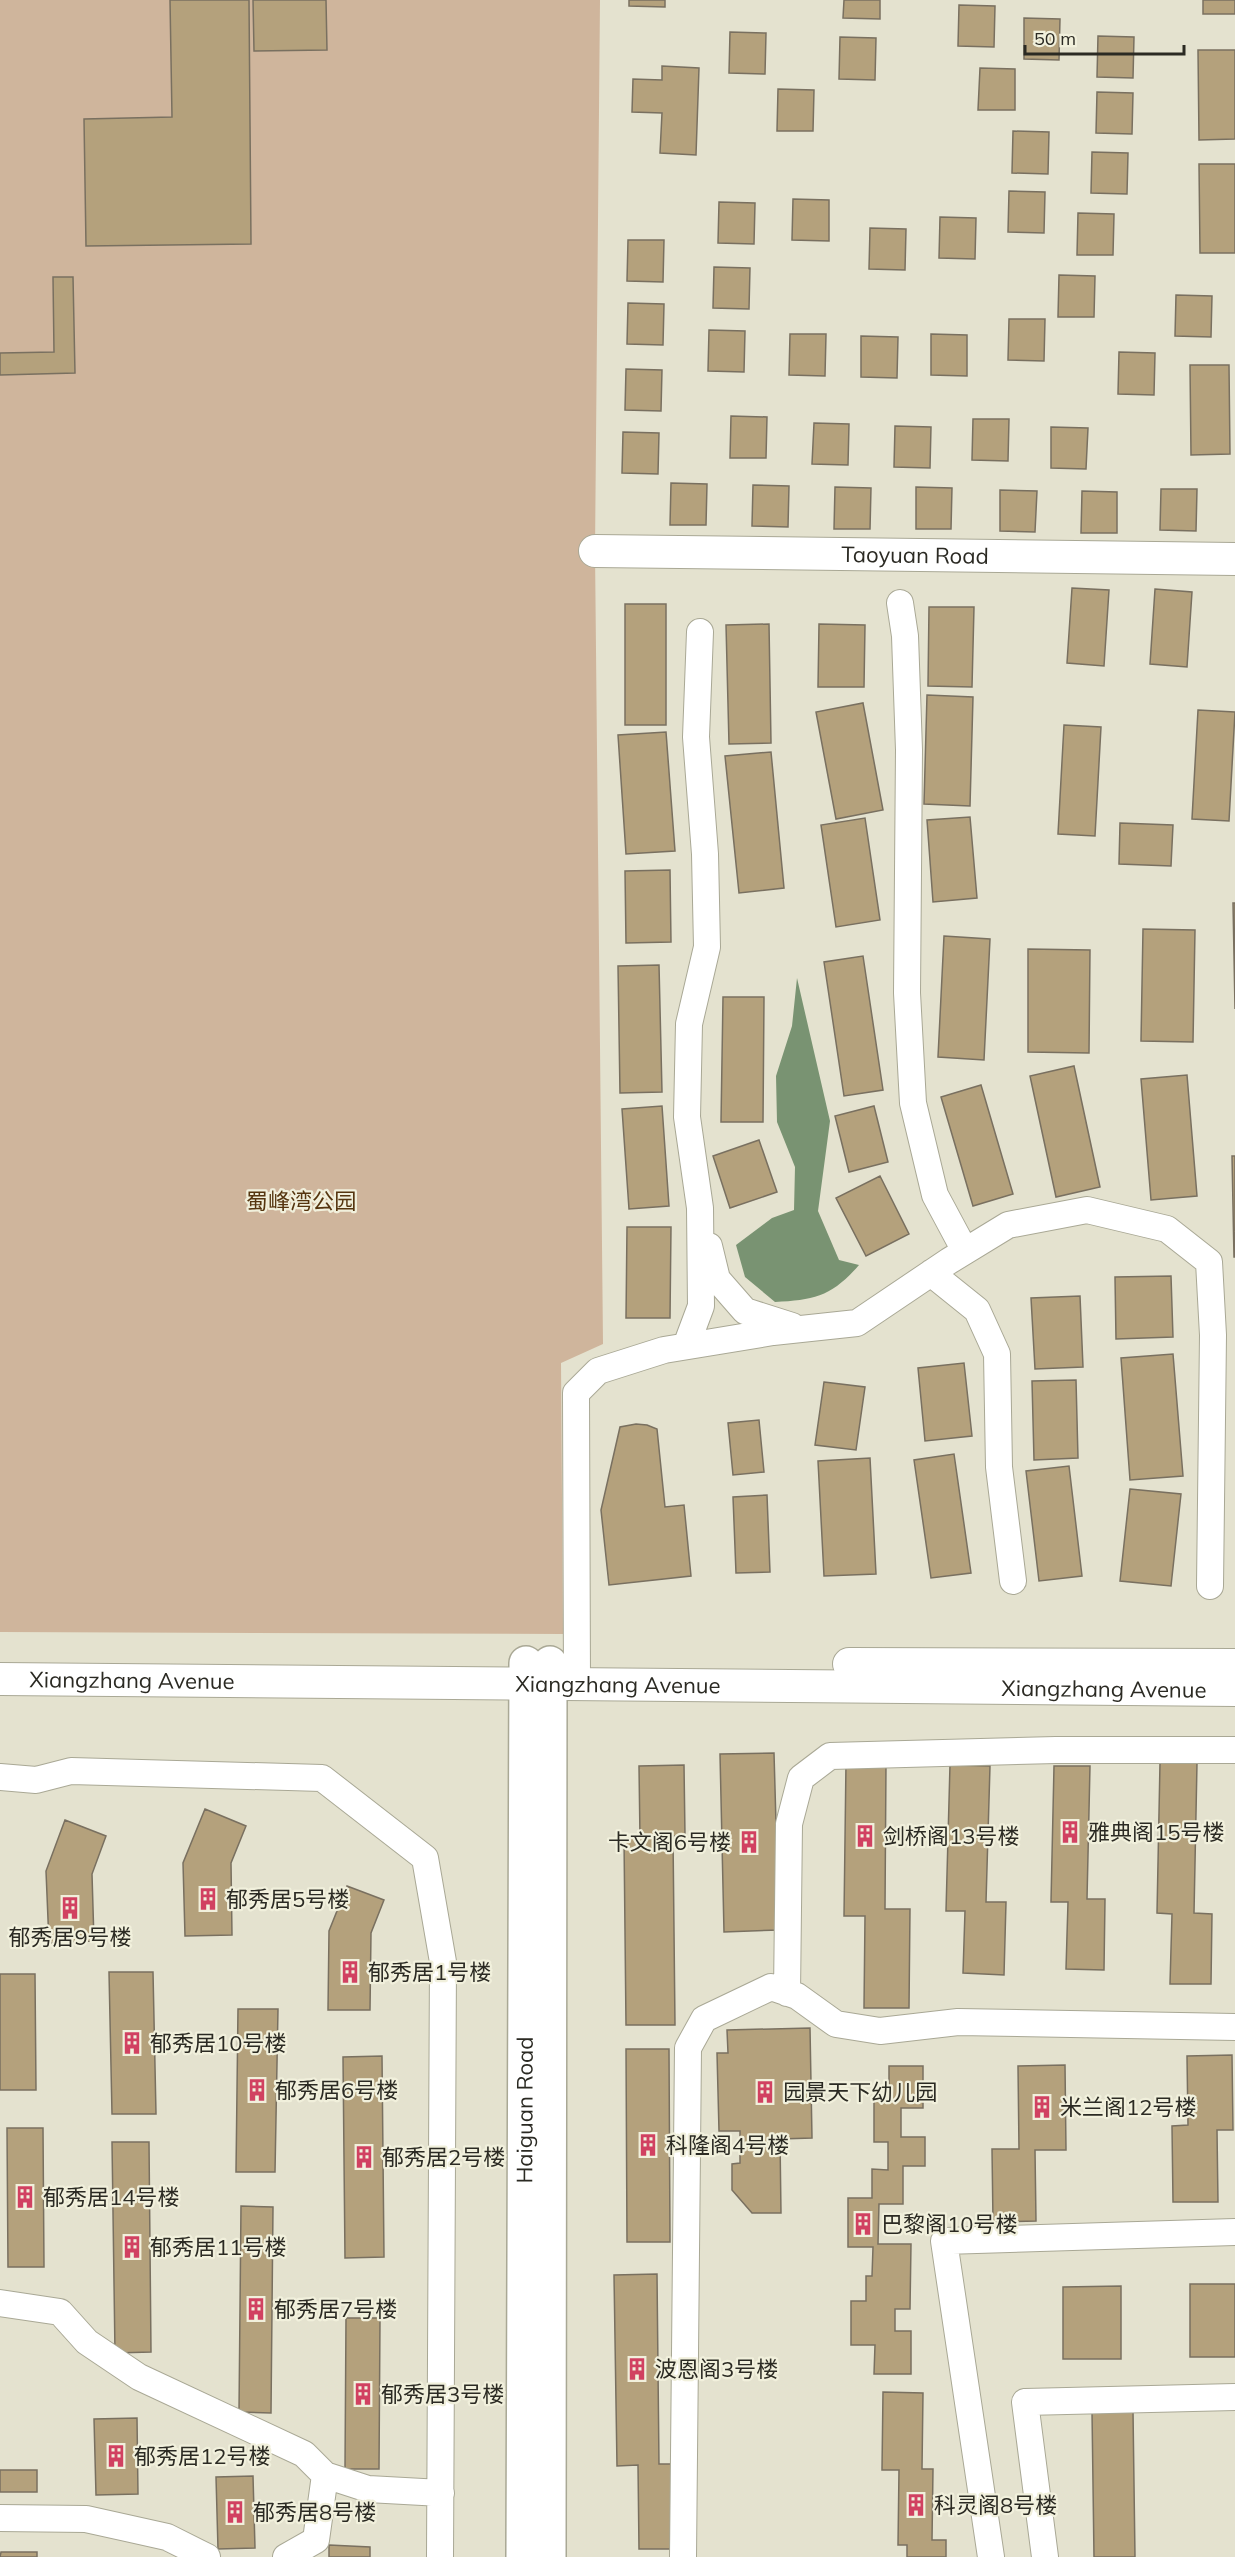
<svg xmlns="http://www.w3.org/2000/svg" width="1235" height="2557" viewBox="0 0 1235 2557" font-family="Mulish,'Noto Sans SC',sans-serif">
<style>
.green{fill:#cfb59c}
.water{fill:#799372}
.building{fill:#b4a17c;stroke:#797060;stroke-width:1.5}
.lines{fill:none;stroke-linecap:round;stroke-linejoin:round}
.minor-casing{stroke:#a9a895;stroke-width:28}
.tertiary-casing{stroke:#a9a895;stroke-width:34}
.secondary-casing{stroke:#a9a895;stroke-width:36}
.minor{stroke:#fff;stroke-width:26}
.tertiary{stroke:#fff;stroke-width:32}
.secondary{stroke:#fff;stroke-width:33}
.labels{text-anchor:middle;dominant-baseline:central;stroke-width:4.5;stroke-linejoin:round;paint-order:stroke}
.street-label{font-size:22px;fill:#2b2a23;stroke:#f1f0dc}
.park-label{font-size:22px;fill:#55350f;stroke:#f1f0dc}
.poi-label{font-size:22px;fill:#2b2a23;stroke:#f1f0dc;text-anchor:start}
</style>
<rect width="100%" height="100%" fill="#e4e2cf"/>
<path class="green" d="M0 0H600L595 551 603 1344 561 1363 563 1634 0 1632Z"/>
<path class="water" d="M797 978 830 1121 818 1211 839 1260 859 1265C832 1296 815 1300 775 1302L745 1277 736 1245 772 1218 794 1210 795 1167 777 1122 776 1076 792 1026Z"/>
<path class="building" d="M170 0H249L251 244 86 246 84 119 172 117Z
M253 0H326L327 50 254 51Z
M629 0H665V7L629 6Z
M844 0H880V19L843 18Z
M1203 0H1235V14H1203Z
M959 5 995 6 994 47 958 46Z
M1024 18 1060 19 1059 60 1024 59Z
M730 32 766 33 765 74 729 73Z
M1098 36 1134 37 1133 78 1097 77Z
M840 37 876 38 875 80 839 79Z
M1198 50H1235V139L1199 140Z
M662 66 699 68 696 155 660 153 662 113 632 112 633 79 662 80Z
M980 68 1015 69V110H978Z
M778 89 814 90 813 131H777Z
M1097 92 1133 93 1132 134 1096 133Z
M1013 131 1049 132 1048 174 1012 173Z
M1092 152 1128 153 1127 194 1091 193Z
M1199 164H1235V253H1200Z
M1009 191 1045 192 1044 233 1008 232Z
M793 199 829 200V241L792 240Z
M719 202 755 203 754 244 718 243Z
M1078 213 1114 214 1113 255H1077Z
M940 217 976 218 975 259 939 258Z
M870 228 906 229 905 270 869 269Z
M628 240H664L663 282 627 281Z
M714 267 750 268 749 309 713 308Z
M1059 275 1095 276 1094 317H1058Z
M53 277H73L75 373 0 375V353L54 352Z
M1176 295 1212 296 1211 337 1175 336Z
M628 303 664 304 663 345 627 344Z
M1009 319H1045L1044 361 1008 360Z
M709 330 745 331 744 372 708 371Z
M790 334H826L825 376 789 375Z
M931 334 967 335V376L931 375Z
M861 336 898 337 897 378 861 377Z
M1119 352 1155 353 1154 395 1118 394Z
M1190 365H1229L1230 454 1191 455Z
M626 369 662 370 661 411 625 410Z
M731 416 767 417 766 458H730Z
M973 419H1009L1008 461 972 460Z
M814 423 849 424 848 465 812 464Z
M895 426 931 427 930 468 894 467Z
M1051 427 1088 428 1086 469 1051 468Z
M623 432 659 433 658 474 622 473Z
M671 483 707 484 706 525H670Z
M753 485 789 486 788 527 752 526Z
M835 487 871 488 870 529H834Z
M916 487 952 488 951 529H916Z
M1161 489H1197L1196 531 1160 530Z
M1000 490 1037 491 1035 532 1000 531Z
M1082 491 1117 492V533H1081Z
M1072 588 1109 590 1104 666 1067 663Z
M1155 589 1192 592 1187 667 1150 664Z
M625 604H666V725H625Z
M929 607H974L972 687 928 686Z
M769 624 771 743 729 744 726 625Z
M819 624 865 625 864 687H818Z
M927 695 973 697 970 806 924 804Z
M863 703 883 810 836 819 816 712Z
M1198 710 1235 712 1229 821 1192 819Z
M1064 725 1101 727 1095 836 1058 834Z
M666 732 675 851 626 854 618 735Z
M771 752 784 888 739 893 725 756Z
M970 817 977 898 933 902 927 820Z
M865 818 880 920 836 927 821 825Z
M1120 823 1173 825 1171 866 1119 864Z
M670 870 671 942 626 943 625 871Z
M1233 903H1235V1009Z
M1143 929 1195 930 1193 1042 1141 1041Z
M944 936 990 939 984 1060 938 1057Z
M1028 949 1090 950 1089 1053 1028 1052Z
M863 956 883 1090 844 1096 824 962Z
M659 965 662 1092 620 1093 618 966Z
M723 997H764L763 1122H721Z
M1074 1066 1100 1187 1056 1197 1030 1076Z
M1187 1075 1197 1196 1151 1200 1141 1079Z
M981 1085 1013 1194 973 1206 941 1097Z
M662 1106 669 1206 629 1209 622 1109Z
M874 1106 888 1162 849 1172 835 1116Z
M759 1140 777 1192 730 1208 713 1156Z
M1232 1156H1235V1257H1234Z
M880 1176 909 1234 866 1256 836 1198Z
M627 1227H671L670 1318H626Z
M1171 1276 1173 1337 1116 1339 1115 1277Z
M1080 1296 1083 1367 1035 1369 1031 1298Z
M1173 1354 1183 1476 1130 1480 1121 1358Z
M964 1363 972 1436 925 1441 918 1368Z
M1076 1380 1078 1458 1034 1460 1032 1381Z
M824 1382 865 1387 856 1450 815 1445Z
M759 1420 764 1472 733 1475 728 1423Z
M636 1424 647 1425 657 1429 665 1507 684 1505 691 1576 609 1585 601 1510 620 1427Z
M954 1454 971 1573 931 1578 914 1460Z
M870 1458 876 1574 824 1576 818 1461Z
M1069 1466 1082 1576 1039 1581 1026 1471Z
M1130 1489 1181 1494 1171 1586 1120 1581Z
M767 1495 770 1572 736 1573 733 1497Z
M774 1753 779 1930 724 1932 720 1754Z
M846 1763H886L885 1909H910L909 2008H864L865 1916H844Z
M1160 1763H1197L1194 1913 1212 1914 1211 1984H1170L1172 1914 1157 1913Z
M684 1765 685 1836H673L675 2025H626L624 1838H640L639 1766Z
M950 1765 990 1766 986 1902H1006L1004 1975 963 1973 965 1911H946Z
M1054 1766H1090L1087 1899H1105L1104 1970 1066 1969 1068 1902H1051Z
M205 1809 246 1826 231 1863 232 1935 185 1936 183 1863Z
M65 1820 106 1836 92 1874 94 1941 49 1943 46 1871Z
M347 1886 384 1900 371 1933 370 2010H328L329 1931Z
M109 1972H153L156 2114H112Z
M0 1974H35L36 2090H0Z
M238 2009H278L275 2172H236Z
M810 2028 812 2138 780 2139 781 2213H752L732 2190V2164L740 2163V2131H719L717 2053H728L727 2030Z
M626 2049H669L670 2242H627Z
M1232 2055 1233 2130H1217L1218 2202H1173L1172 2126 1188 2125 1187 2056Z
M382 2056 384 2257 345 2258 343 2057Z
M1065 2065 1066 2150H1035L1036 2221 993 2222 992 2149H1019L1018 2066Z
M889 2066H923V2108H901V2137H925V2166H903V2204H879L878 2244H911L910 2309H895V2331H911V2374H874L875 2345H851V2301H866V2276H872L873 2247H848V2198H872V2169L888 2170V2142H874V2099H889Z
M7 2128H43L44 2267H8Z
M112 2142H149L151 2352 115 2353Z
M241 2206 273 2207 271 2413 239 2412Z
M657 2274 659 2464H678L679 2549H639L638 2465 617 2466 614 2275Z
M1190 2284H1235V2357H1190Z
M1121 2286V2359H1063V2287Z
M346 2318H380L379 2469H345Z
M883 2392 923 2393 922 2469H933L932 2540H946V2557H907V2545H898L899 2470H882Z
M1092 2411H1133L1135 2557H1094Z
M137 2418 138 2494 96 2495 94 2419Z
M0 2470H37V2492H0Z
M253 2476 255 2548 218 2549 216 2477Z
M329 2545 370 2547V2557H329Z
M1 2552H37V2557H0Z"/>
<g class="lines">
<g class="minor-casing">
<path id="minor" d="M900 603 905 636 909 750 907 993 913 1103 935 1195 965 1251
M709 1246 717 1279 745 1311 792 1326
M931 1273 977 1310 997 1354 999 1467 1013 1581
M686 1346 701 1306 700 1208 687 1117 689 1024 707 947 705 854 696 737 700 632
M577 1684 576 1393 598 1371 664 1350 773 1332 857 1323 949 1261 1008 1225 1087 1210 1167 1229 1209 1262 1213 1335 1210 1586
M0 1777 36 1780 71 1771 322 1778 425 1858 443 1962 440 2557
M787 1993 789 1824 801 1778 830 1756 1056 1750H1235
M0 2303 60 2312 87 2342 139 2377 304 2454 325 2475 316 2540 286 2557
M325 2475 368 2489 441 2493
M0 2518 86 2519 167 2537 207 2557
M683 2557 688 2048 704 2019 771 1987 797 1996 836 2024 880 2031 958 2022 1235 2027
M991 2557 944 2241 1235 2232
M1045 2557 1025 2402 1235 2397"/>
</g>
<g class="tertiary-casing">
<g id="tertiary">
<path id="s1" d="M595 551 1235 559"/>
<path d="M849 1664 1235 1665"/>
<path id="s2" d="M0 1679 1235 1690"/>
</g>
</g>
<g class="secondary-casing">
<g id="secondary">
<path id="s3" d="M523 2557 526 1663"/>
<path d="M549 2557 550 1663"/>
</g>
</g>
<use href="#minor" class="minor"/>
<use href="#tertiary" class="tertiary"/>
<use href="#secondary" class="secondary"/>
</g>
<defs>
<g id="building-bare" transform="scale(1.8)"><path d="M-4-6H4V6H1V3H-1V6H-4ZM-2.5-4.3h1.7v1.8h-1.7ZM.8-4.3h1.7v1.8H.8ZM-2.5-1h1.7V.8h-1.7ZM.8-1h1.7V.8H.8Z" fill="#d14161" stroke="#f1f0dc" stroke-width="2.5" paint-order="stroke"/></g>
</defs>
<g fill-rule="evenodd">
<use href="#building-bare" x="1070" y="1832"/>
<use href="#building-bare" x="865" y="1836"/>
<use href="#building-bare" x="749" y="1842"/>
<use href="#building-bare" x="208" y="1899"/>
<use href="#building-bare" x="70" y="1908"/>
<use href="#building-bare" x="350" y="1972"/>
<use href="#building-bare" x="132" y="2043"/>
<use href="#building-bare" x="257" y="2090"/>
<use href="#building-bare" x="765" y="2092"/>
<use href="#building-bare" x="1042" y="2107"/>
<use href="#building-bare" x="648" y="2145"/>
<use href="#building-bare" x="364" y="2157"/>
<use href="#building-bare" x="25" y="2197"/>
<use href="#building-bare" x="863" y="2224"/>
<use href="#building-bare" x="132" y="2247"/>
<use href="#building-bare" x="256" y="2309"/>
<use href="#building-bare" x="637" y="2369"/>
<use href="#building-bare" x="363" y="2394"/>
<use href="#building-bare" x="116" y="2456"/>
<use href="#building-bare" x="916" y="2505"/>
<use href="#building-bare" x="235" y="2512"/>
</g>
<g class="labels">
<g class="street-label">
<text stroke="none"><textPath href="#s1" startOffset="320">Taoyuan Road</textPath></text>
<text stroke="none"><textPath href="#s2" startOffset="132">Xiangzhang Avenue</textPath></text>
<text stroke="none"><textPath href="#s2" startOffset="618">Xiangzhang Avenue</textPath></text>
<text stroke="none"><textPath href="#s2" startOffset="1104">Xiangzhang Avenue</textPath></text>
<text stroke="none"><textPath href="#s3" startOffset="447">Haiguan Road</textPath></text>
</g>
<g class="park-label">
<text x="301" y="1201">蜀峰湾公园</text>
</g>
<g class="poi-label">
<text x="1088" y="1832">雅典阁15号楼</text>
<text x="883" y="1836">剑桥阁13号楼</text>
<text x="731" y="1842" text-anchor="end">卡文阁6号楼</text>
<text x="226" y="1899">郁秀居5号楼</text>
<text x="70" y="1937" text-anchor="middle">郁秀居9号楼</text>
<text x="368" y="1972">郁秀居1号楼</text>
<text x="150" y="2043">郁秀居10号楼</text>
<text x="275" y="2090">郁秀居6号楼</text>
<text x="783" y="2092">园景天下幼儿园</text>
<text x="1060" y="2107">米兰阁12号楼</text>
<text x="666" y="2145">科隆阁4号楼</text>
<text x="382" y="2157">郁秀居2号楼</text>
<text x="43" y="2197">郁秀居14号楼</text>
<text x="881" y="2224">巴黎阁10号楼</text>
<text x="150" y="2247">郁秀居11号楼</text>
<text x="274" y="2309">郁秀居7号楼</text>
<text x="655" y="2369">波恩阁3号楼</text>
<text x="381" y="2394">郁秀居3号楼</text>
<text x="134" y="2456">郁秀居12号楼</text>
<text x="934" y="2505">科灵阁8号楼</text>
<text x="253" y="2512">郁秀居8号楼</text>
</g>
</g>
<path d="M1025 45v9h159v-9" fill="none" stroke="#2b2a23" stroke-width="3"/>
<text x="1034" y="45" font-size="18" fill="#2b2a23" stroke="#f1f0dc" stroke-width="4.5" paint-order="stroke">50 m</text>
</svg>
